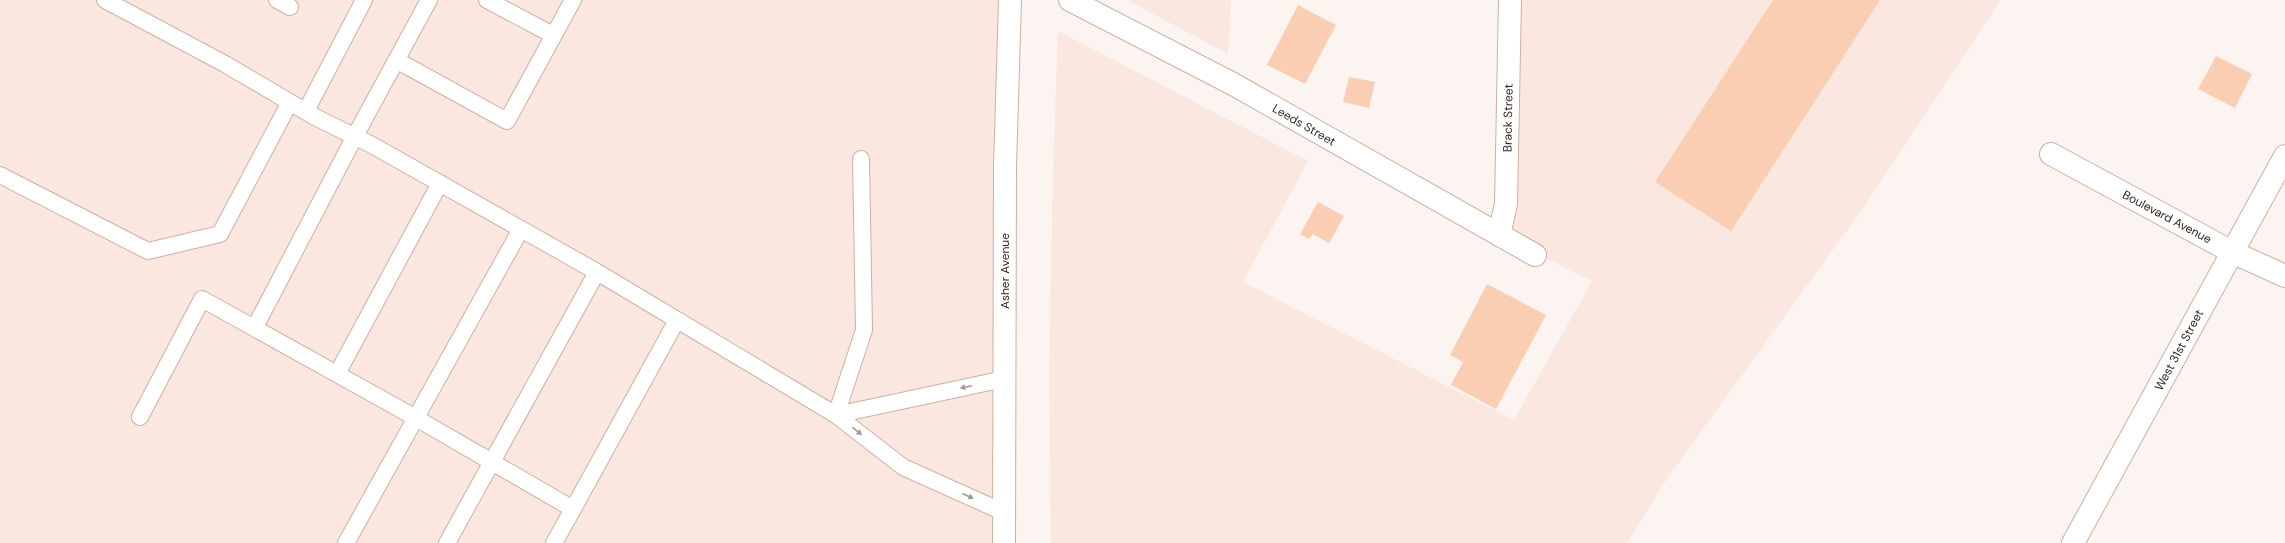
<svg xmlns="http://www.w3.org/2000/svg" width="2285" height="543" viewBox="0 0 2285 543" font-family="'DM Sans',sans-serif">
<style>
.built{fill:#fae8e0}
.building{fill:#faceb3}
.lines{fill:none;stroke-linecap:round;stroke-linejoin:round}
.lane-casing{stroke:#d0af9f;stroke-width:18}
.street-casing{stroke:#d0af9f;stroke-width:24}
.primary-casing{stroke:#d0af9f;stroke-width:24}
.lane{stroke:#fff;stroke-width:16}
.street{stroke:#fff;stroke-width:22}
.primary{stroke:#fff;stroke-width:22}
.oneway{fill:#9f9997}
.labels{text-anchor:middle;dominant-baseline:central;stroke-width:4;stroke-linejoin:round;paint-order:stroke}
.street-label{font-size:12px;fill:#291d17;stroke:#fff}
</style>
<rect width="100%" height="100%" fill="#fbf4f0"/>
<path class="built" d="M0 0H1011L1008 543H0Z
M1127 0H1231L1228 54Z
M1510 0H2001L1861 211 1664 483 1627 543H1051L1049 373 1053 171 1058 31 1308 161 1243 282 1514 420 1592 281 1499 235Z"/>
<path class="building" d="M1773 0H1880L1731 231 1655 182Z
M1298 5 1336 25 1305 84 1267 65Z
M2216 56 2252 74 2235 108 2198 89Z
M1349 77 1375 82 1369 108 1343 102Z
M1318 202 1344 216 1329 243 1313 234 1309 239 1300 234Z
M1487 284 1546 315 1496 409 1451 385 1463 362 1450 355Z"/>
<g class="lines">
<g class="lane-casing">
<path id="lane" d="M105 0 225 64 315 117 372 145 597 272
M277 0 290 7
M487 0 553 35
M396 60 507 121 573 0
M306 111 364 0
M0 175 148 251 220 234 290 102
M255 327 355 136 429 0
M337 374 440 183
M140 417 202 299 416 418 573 509 554 543
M573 509 677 320
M1003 512 903 467 836 415 1004 379
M346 543 521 229
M447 543 597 272 836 415 864 330 861 159"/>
</g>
<g class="street-casing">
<path id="street" d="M1070 0 1233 84 1535 255
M2051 154 2232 252 2285 276
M1499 235 1506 204 1510 0
M2073 543 2285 156"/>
</g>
<g class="primary-casing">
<path id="primary" d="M1004 543 1005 167 1010 0"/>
</g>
<use href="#lane" class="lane"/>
<use href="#street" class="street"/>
<use href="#primary" class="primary"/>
</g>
<defs><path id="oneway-solid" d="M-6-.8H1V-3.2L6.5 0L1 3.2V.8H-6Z"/></defs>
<g class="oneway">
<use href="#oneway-solid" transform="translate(966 387) rotate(168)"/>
<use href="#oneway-solid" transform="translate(857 431) rotate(38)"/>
<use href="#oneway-solid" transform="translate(968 496) rotate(24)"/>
</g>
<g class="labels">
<g class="street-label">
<text transform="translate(1508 118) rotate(-89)">Brack Street</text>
<text transform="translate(1304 125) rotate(30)">Leeds Street</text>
<text transform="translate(2167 217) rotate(28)">Boulevard Avenue</text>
<text transform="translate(1005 271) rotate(-90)">Asher Avenue</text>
<text transform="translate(2179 350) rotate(-62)">West 31st Street</text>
</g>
</g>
</svg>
